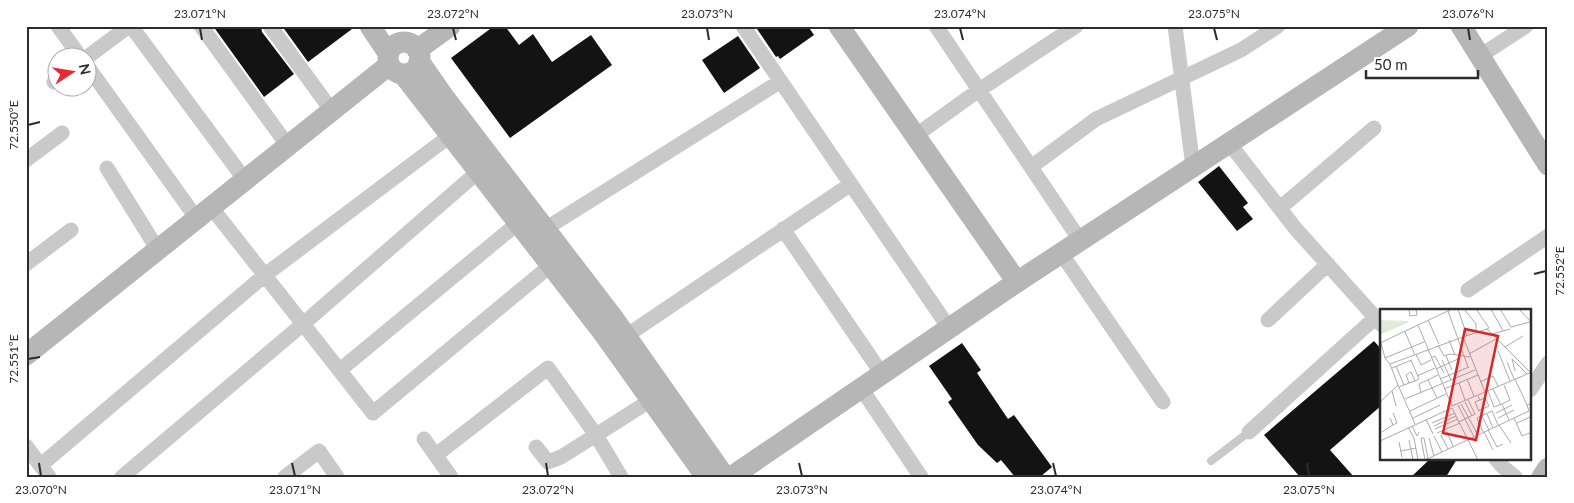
<svg xmlns="http://www.w3.org/2000/svg" width="1574" height="503" viewBox="0 0 1574 503" font-family="Lato,sans-serif">
<style>
.building{fill:#131313}
.lines{fill:none;stroke-linecap:round;stroke-linejoin:round}
.lane{stroke:#c9c9c9;stroke-width:8}
.street{stroke:#c9c9c9;stroke-width:15}
.secondary{stroke:#b6b6b6;stroke-width:21}
.ticks{fill:none;stroke:#2c2c2c;stroke-width:2}
.inset-road{fill:none;stroke:#ababab;stroke-width:1}
.view{fill:#d62828;fill-opacity:0.15;stroke:#d62828;stroke-width:2.5}
.inset-edge{fill:none;stroke:#2c2c2c;stroke-width:2.5}
.neatline{fill:none;stroke:#2c2c2c;stroke-width:2}
.ticks-label{font-size:12px;text-anchor:middle;fill:#2c2c2c}
</style>
<rect width="100%" height="100%" fill="#fff"/>
<path class="building" d="M213 26H261L262 32 294 74 264 97Z
M282 26H356L308 62Z
M494 26H505L519 45 533 34 552 62 591 35 612 65 510 138 451 58Z
M755 26H808L814 35 780 59 778 56 776 57Z
M738 36 760 68 724 93 702 60Z
M1219 166 1248 203 1243 207 1253 219 1237 231 1198 182Z
M1374 341 1382 350V405L1330 450 1354 477H1300L1264 435Z
M962 343 981 370 977 373 1008 419 1014 415 1052 467 1040 477H1015L1001 460 997 463 978 445 948 402 952 399 929 366Z
M1430 459H1457L1446 477H1411Z"/>
<g class="lines">
<path class="lane" d="M1211 461 1249 432"/>
<path class="street" d="M58 26 81 58
M131 26 245 180
M201 26 288 146
M270 26 332 111
M743 26 949 328
M936 26 1080 240
M1175 26 1193 167
M1480 56 1526 26
M86 58 129 26
M88 67 197 219
M54 82 58 79
M915 136 979 90 1076 26
M1229 143 1295 228 1382 325
M26 160 62 133
M1031 167 1096 119 1241 50 1278 26
M107 168 158 250
M211 207 373 413 551 265
M1280 208 1374 128
M545 229 781 81
M783 229 882 374
M1061 253 1163 402
M26 264 71 230
M1468 290 1548 236
M1268 320 1328 264
M626 336 851 184
M340 370 518 223
M861 388 921 477
M1530 390 1548 363
M1249 432 1376 317
M424 439 451 477
M26 446 49 477
M436 455 548 368 596 435 561 457 548 462 536 447
M1496 459 1503 467 1515 477
M41 465 265 275 451 135
M122 477 303 324 479 171
M285 477 319 451 337 477
M621 477 596 435 651 400"/>
<path class="secondary" d="M370 26 388 53
M839 26 1017 282
M1461 26 1548 165
M388 58a16 16 0 1 1 32 0a16 16 0 1 1-32 0Z
M417 50 450 26
M419 61 444 97 614 319 725 477
M403 74 601 330 706 477
M26 355 389 65
M731 477 1017 282 1408 26
M1542 477 1548 468"/>
</g>
<path class="ticks" d="M200 28 202 40M453 28 456 40M707 28 709 40M960 28 963 40M1214 28 1217 40M1468 28 1470 40M28 125 40 122M1534 274 1546 271M28 359 40 357M39 463 41 476M292 463 295 476M546 463 548 476M799 463 802 476M1053 463 1056 476M1307 463 1309 476"/>
<g transform="translate(1380 309)">
<rect width="151" height="151" fill="#fff"/>
<path d="M0 11 28 12 29 13 0 26Z" fill="#e2ead9"/>
<path class="inset-road" d="M29 0 30 7 37 6 36 0M78 0 87 27M84 0 96 15V24M96 0 109 19 107 20M111 0 123 22M120 0 131 18 150 13M139 0 152 14M68 2 88 58M48 11 59 35M38 16 72 97M25 23 35 46M112 25 130 20M69 31 75 46M0 34 72 0M1 34 5 49 10 55M58 36 64 47 70 45 90 48M125 38 143 27M118 42 130 72M36 45 41 56 51 51M89 45 116 30M66 47 72 61M5 49 44 33M51 49 55 47 64 64M31 51 39 70 35 72M62 51 71 71M127 53 134 70M16 57 24 76M12 59 32 51M56 60 78 50M135 62 132 50 147 65M37 67 55 59M60 70 89 58M87 70 94 87M135 70 147 96M48 71 57 89M100 73 113 67 118 77M79 74 85 91M18 76 10 55 83 28M124 76 130 91 122 95 129 111M19 78 29 74 35 72 31 63 26 66 29 74M64 80 98 66M113 80 121 96M12 82 16 97M108 82 114 98 122 95M105 83 83 28 107 20 151 64M41 84 39 75 58 66M25 90 95 61M0 93 18 76 35 115M85 93 92 107M81 95 98 126M78 96 94 128M72 97 152 63M72 99 98 151M30 102 66 85M98 102 109 97 105 89 100 91 98 87M99 102 95 93 100 91M13 104 17 114 13 116M116 104 132 96M107 105 113 119M102 107 109 121M33 109 60 96M118 109 134 101M134 109 142 127 152 123M46 110 53 125M79 113 95 105 88 91M52 114 75 104M137 114 152 107M119 116 131 134M32 117 37 127 39 123M54 117 76 107M28 118 34 129 38 151M55 120 78 110M108 121 117 138 123 135M2 123 13 116 10 109M67 123 73 137M103 123 97 109 112 102 118 116M104 123 113 141M57 124 80 114M61 126 68 140M54 127 62 143M49 129 54 147M29 131 33 151M0 132 72 99M19 133 22 148M21 142 36 139M45 151 149 102 147 96 152 94M45 151 41 129H44L48 150"/>
<path class="view" d="M85 20 118 27 96 131 63 124Z"/>
<rect width="151" height="151" class="inset-edge"/>
</g>
<rect width="1574" height="503" fill="none" stroke="#ffffff" stroke-width="55"/>
<g transform="translate(72 72) rotate(78)"><circle r="24" fill="#ffffff" stroke="#ababab"/>
<path d="M0-4L9 19L0 12L-9 19Z" fill="#e52c34"/>
<text y="-8" font-size="14" font-weight="bold" text-anchor="middle" fill="#2c2c2c">N</text>
</g>
<path d="M1366 70v8h112v-8" fill="none" stroke="#2c2c2c" stroke-width="2.5"/>
<text x="1374" y="70" font-size="15" fill="#2c2c2c" stroke="#ffffff" stroke-width="4" paint-order="stroke">50 m</text>
<rect x="28" y="28" width="1518" height="448" class="neatline"/>
<g class="ticks-label">
<text x="200" y="18">23.071°N</text>
<text x="453" y="18">23.072°N</text>
<text x="707" y="18">23.073°N</text>
<text x="960" y="18">23.074°N</text>
<text x="1214" y="18">23.075°N</text>
<text x="1468" y="18">23.076°N</text>
<text transform="translate(14 125) rotate(-90)" y="4">72.550°E</text>
<text transform="translate(1560 271) rotate(-90)" y="4">72.552°E</text>
<text transform="translate(14 359) rotate(-90)" y="4">72.551°E</text>
<text x="41" y="494">23.070°N</text>
<text x="295" y="494">23.071°N</text>
<text x="548" y="494">23.072°N</text>
<text x="802" y="494">23.073°N</text>
<text x="1056" y="494">23.074°N</text>
<text x="1309" y="494">23.075°N</text>
</g>
</svg>
